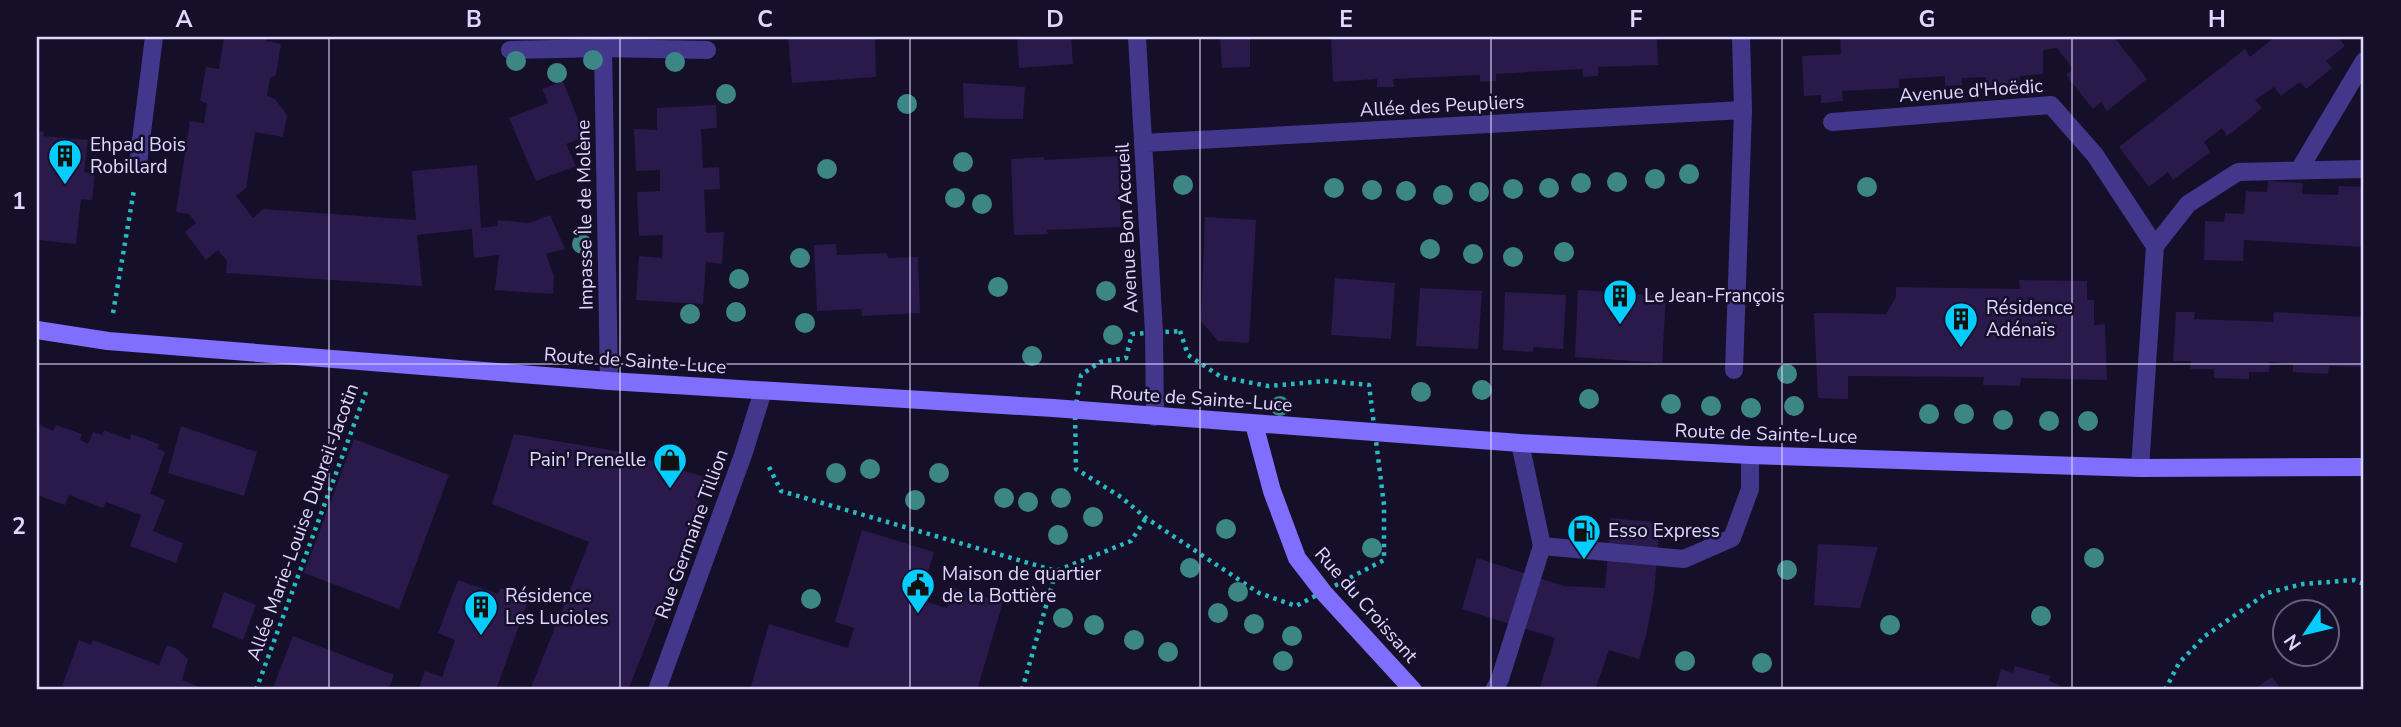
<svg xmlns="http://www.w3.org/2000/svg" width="2401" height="727" viewBox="0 0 2401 727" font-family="'Nunito Sans',sans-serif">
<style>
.building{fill:#291a4b}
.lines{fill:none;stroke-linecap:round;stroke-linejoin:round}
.path{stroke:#29bbc1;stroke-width:4.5;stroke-dasharray:3.5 5;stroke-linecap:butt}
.lane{stroke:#43378b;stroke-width:18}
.street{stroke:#43378b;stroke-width:18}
.secondary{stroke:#806eff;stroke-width:18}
.tree{fill:#3c8686}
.grid{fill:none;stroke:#e0d7ff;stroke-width:2;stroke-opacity:0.55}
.labels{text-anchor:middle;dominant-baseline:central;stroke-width:5;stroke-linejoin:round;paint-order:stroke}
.street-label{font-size:19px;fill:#e0d7ff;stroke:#160f29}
.poi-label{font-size:19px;fill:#e0d7ff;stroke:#160f29;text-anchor:start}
.neatline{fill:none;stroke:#e0d7ff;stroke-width:2.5}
.grid-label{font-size:23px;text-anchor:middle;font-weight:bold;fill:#e0d7ff}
</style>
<rect width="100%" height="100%" fill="#160f29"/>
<path class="building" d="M224 37H267L266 41 281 44 276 75 270 78 267 96 275 99 287 115 283 137 255 132 246 188 236 196 253 218 263 209 416 220 412 171 477 165 481 228 498 226V220L530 223 550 215 565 249 546 254 554 277 553 294 495 290 499 255 474 258 472 229 417 235 422 286 226 273 227 261 218 250 206 260 185 232 196 223 189 214 176 212 190 121 204 123 207 103 200 101 206 67 219 69Z
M788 37H875L876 77 792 83Z
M1017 37H1071L1073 64 1019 68Z
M1220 37H1250V67L1222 68Z
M1331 37H1657L1658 65 1598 67V76L1583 77 1582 69 1496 74V81L1480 82V75L1393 79 1394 87H1377V79L1333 82Z
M1840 37H2114L2147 79 2107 111 2101 102 2093 109 2066 75 2073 69 2057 48 2043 50V74L2020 76 2019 84 1986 86V77L1962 78V85L1945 86V76L1899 79V88L1842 91 1843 101 1821 103V95L1804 96 1802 56 1841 54Z
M2275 37H2338L2345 46 2326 61 2332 68 2306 89 2300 82 2281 96 2274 87 2255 100 2262 108 2248 120 2227 136 2222 128 2204 142 2210 152 2173 180 2168 172 2149 187 2119 147 2245 49 2250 57Z
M563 81 585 137 566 144 576 166 536 181 509 118 548 103 542 89Z
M963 83 1025 87 1023 119 964 118Z
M716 105 717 128 701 129 703 168 719 167 720 189 704 190 706 233 724 232 722 264 706 262 703 304 636 300 639 256 662 258 663 235 639 236 637 192 660 191V170L636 171 634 129 657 130V108Z
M37 131 44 132 43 136 88 140 84 172 95 173 92 200 81 199 76 244 37 240Z
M1118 156 1121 227 1047 230 1048 234 1014 235 1011 159 1044 157V160Z
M2268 181 2303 183 2302 194 2338 195 2339 186 2364 187V247L2244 240 2243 261 2204 260 2205 221 2224 222 2225 213 2244 214 2246 191 2267 192Z
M1205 217 1256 220 1249 343 1218 341 1201 321Z
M836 244 837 255 887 253 888 258 918 257 920 313 862 316 861 309 817 311 814 245Z
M1335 278 1395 283 1391 339 1331 335Z
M2019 280 2087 281V300H2094V325L2105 324 2107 380 2021 378 2020 386 1983 385 1984 377 1848 376V399L1818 398 1814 313 1886 314 1896 297V287L2020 289Z
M1420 288 1482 291 1478 349 1416 346Z
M1578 290 1666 296 1662 363 1575 357Z
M1505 292 1566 295 1563 349 1534 347 1533 352 1503 350Z
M2176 312H2195L2194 319 2273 322 2274 312 2364 317V367L2329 366 2328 374 2293 372V364L2270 362 2269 372H2249V379L2214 378V369H2190L2191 361H2173Z
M37 424 53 431 56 425 82 434 80 440 88 444 93 432 102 435 104 430 130 440 131 434 159 444 157 448 165 452 150 494 165 500 153 531 183 543 176 563 130 546 141 515 106 502 103 508 69 495 65 505 37 495Z
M181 426 257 452 244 496 168 473Z
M514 434 622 452 708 478 674 574 628 690H530L589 542 492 504Z
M354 439 449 475 399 609 304 573Z
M1611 518 1660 523 1654 593 1647 632 1639 659 1609 650 1595 690H1550L1540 687 1555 638 1462 609 1477 558 1564 586 1605 588Z
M862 530 934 552 920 600 947 608 953 588 1003 602 977 690H750L769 624 848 648 854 628 835 622Z
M1818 544 1878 547 1860 608 1814 605Z
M458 580 498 594 500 588 529 598 496 690H418L425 671 442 677 455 640 438 633Z
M224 592 256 605 243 640 212 627Z
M293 636 394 675 388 690H272Z
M79 640 91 645 93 640 159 665 167 645 177 649 188 659 182 680 207 690H78L62 686Z
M2015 666 2050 676 2049 681 2060 685 2059 690H1995L2001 669 2013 673Z
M2272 677 2281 690H2253Z"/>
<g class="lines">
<path class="path" d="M113 313 134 190
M1180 331 1188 355 1221 377 1268 386 1326 381 1369 385 1384 505V560L1296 606 1259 593 1146 518 1121 497 1076 469 1075 411 1081 375 1100 362 1126 358 1132 334Z
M769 467 781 491 1056 571 1131 541 1146 518
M256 690 366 392
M1022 690 1056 571
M2165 690 2179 663 2205 636 2267 593 2303 584 2354 580 2364 584"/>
<path class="lane" d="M1542 546 1684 559 1732 538 1750 489V455
M1494 690 1500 679 1542 546 1520 443"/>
<path class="street" d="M1137 37 1154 332 1155 417
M603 48 707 50
M510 50 603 48 609 381
M1832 122 2051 105 2095 155 2155 246 2140 468
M1143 143 1743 110 1741 37
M138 164 154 37
M2299 170 2364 61
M2155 246 2188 204 2238 172 2364 169
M1734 370 1743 110
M657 690 743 455 763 391"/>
<path class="secondary" d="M37 330 108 341 609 381 1053 408 1520 443 1750 455 2140 468 2364 467
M1254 424 1272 491 1297 558 1324 593 1413 690"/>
</g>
<g class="tree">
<circle cx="593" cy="60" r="10"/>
<circle cx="516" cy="61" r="10"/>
<circle cx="675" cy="62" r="10"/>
<circle cx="557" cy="73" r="10"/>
<circle cx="726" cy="94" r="10"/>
<circle cx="907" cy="104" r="10"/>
<circle cx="963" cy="162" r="10"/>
<circle cx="827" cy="169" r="10"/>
<circle cx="1689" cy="174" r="10"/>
<circle cx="1655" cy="179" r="10"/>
<circle cx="1617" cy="182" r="10"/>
<circle cx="1581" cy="183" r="10"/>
<circle cx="1183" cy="185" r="10"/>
<circle cx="1867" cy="187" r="10"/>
<circle cx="1334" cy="188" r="10"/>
<circle cx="1549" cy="188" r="10"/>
<circle cx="1513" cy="189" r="10"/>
<circle cx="1372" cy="190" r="10"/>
<circle cx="1406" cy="191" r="10"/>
<circle cx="1479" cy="192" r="10"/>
<circle cx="1443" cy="195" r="10"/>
<circle cx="955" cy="198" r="10"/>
<circle cx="982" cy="204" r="10"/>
<circle cx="582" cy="244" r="10"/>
<circle cx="1430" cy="249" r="10"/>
<circle cx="1564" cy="252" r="10"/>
<circle cx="1473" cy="254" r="10"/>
<circle cx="1513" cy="257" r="10"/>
<circle cx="800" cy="258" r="10"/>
<circle cx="739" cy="279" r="10"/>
<circle cx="998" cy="287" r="10"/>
<circle cx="1106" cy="291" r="10"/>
<circle cx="736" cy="312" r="10"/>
<circle cx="690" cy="314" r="10"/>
<circle cx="805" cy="323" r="10"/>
<circle cx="1113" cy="335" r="10"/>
<circle cx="1032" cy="356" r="10"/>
<circle cx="1787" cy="374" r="10"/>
<circle cx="1482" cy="390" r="10"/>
<circle cx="1421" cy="392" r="10"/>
<circle cx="1589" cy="399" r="10"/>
<circle cx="1671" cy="404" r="10"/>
<circle cx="1280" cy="406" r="10"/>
<circle cx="1711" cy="406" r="10"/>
<circle cx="1794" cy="406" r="10"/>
<circle cx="1751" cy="408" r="10"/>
<circle cx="1929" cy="414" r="10"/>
<circle cx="1964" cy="414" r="10"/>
<circle cx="2003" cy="420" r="10"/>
<circle cx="2049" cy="421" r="10"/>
<circle cx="2088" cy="421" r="10"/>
<circle cx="870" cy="469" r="10"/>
<circle cx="836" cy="473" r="10"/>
<circle cx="939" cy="473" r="10"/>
<circle cx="1004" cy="498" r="10"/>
<circle cx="1061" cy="498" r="10"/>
<circle cx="915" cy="500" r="10"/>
<circle cx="1028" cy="502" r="10"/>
<circle cx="1093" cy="517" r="10"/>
<circle cx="1226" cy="529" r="10"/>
<circle cx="1058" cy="535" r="10"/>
<circle cx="1372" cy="548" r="10"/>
<circle cx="2094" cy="558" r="10"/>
<circle cx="1190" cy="568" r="10"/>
<circle cx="1787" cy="570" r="10"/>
<circle cx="1238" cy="592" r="10"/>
<circle cx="811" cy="599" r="10"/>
<circle cx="1218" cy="613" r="10"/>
<circle cx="2041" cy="616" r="10"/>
<circle cx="1063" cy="618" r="10"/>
<circle cx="1254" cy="624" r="10"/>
<circle cx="1094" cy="625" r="10"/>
<circle cx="1890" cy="625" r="10"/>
<circle cx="1292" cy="636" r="10"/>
<circle cx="1134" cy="640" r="10"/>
<circle cx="1168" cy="652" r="10"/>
<circle cx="1283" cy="661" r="10"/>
<circle cx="1685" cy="661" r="10"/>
<circle cx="1762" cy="663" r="10"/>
</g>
<path class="grid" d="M329 37V690M620 37V690M910 37V690M1200 37V690M1491 37V690M1782 37V690M2072 37V690M37 364H2364"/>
<defs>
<g id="building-pin" transform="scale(1.75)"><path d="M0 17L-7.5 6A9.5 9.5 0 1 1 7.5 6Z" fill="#03cdff" stroke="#160f29"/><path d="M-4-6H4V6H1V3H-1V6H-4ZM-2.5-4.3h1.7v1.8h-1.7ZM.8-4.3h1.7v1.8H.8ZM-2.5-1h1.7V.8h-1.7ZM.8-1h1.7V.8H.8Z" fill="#111"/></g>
<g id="shop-pin" transform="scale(1.75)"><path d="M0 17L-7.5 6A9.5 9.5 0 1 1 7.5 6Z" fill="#03cdff" stroke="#160f29"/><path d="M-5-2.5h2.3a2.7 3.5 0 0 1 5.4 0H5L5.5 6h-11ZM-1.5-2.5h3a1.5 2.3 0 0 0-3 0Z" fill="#111"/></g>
<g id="fuel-pin" transform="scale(1.75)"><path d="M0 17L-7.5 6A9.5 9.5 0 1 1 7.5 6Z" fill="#03cdff" stroke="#160f29"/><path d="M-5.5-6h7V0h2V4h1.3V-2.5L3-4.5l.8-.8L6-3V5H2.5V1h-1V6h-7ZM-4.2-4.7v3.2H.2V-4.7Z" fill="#111"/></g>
<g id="civic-pin" transform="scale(1.75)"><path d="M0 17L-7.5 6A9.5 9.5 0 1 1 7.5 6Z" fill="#03cdff" stroke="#160f29"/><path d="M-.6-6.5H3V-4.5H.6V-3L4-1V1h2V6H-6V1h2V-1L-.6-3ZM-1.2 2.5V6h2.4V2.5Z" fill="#111"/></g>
</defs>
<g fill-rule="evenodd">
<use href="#building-pin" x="65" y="156"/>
<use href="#building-pin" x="1620" y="296"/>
<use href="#building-pin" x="1961" y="319"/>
<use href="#shop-pin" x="670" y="460"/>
<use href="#fuel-pin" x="1584" y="531"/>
<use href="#civic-pin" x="918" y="585"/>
<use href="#building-pin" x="481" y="607"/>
</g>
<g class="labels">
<g class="street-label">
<text transform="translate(1971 91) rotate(-4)">Avenue d'Hoëdic</text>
<text transform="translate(1442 106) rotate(-3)">Allée des Peupliers</text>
<text transform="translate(585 215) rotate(-91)">Impasse Île de Molène</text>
<text transform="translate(1127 228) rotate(-93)">Avenue Bon Accueil</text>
<text transform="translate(635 361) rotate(4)">Route de Sainte-Luce</text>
<text transform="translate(1201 399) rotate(4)">Route de Sainte-Luce</text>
<text transform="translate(1766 434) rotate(2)">Route de Sainte-Luce</text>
<text transform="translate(303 522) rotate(-70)">Allée Marie-Louise Dubreil-Jacotin</text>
<text transform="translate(692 534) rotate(-70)">Rue Germaine Tillion</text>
<text transform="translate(1366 605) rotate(49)">Rue du Croissant</text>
</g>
<g class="poi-label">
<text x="90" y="145">Ehpad Bois<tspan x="90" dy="22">Robillard</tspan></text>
<text x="1644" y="296">Le Jean-François</text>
<text x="1986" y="308">Résidence<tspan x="1986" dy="22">Adénaïs</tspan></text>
<text x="646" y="460" text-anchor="end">Pain' Prenelle</text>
<text x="1608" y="531">Esso Express</text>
<text x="942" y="574">Maison de quartier<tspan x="942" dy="22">de la Bottière</tspan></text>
<text x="505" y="596">Résidence<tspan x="505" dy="22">Les Lucioles</tspan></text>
</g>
</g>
<rect width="2401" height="727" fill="none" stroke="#160f29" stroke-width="77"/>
<g transform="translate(2306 633) rotate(235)"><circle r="33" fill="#160f29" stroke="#675f7f" stroke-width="2"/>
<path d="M0-5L12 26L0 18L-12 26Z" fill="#03cdff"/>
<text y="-10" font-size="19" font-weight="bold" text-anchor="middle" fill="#e0d7ff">N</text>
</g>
<rect x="38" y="38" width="2324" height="650" class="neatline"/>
<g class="grid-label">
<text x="184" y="27">A</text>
<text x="474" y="27">B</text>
<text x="765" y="27">C</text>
<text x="1055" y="27">D</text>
<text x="1346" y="27">E</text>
<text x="1636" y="27">F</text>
<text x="1927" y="27">G</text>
<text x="2217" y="27">H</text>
<text x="19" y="209">1</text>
<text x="19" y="534">2</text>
</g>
</svg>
